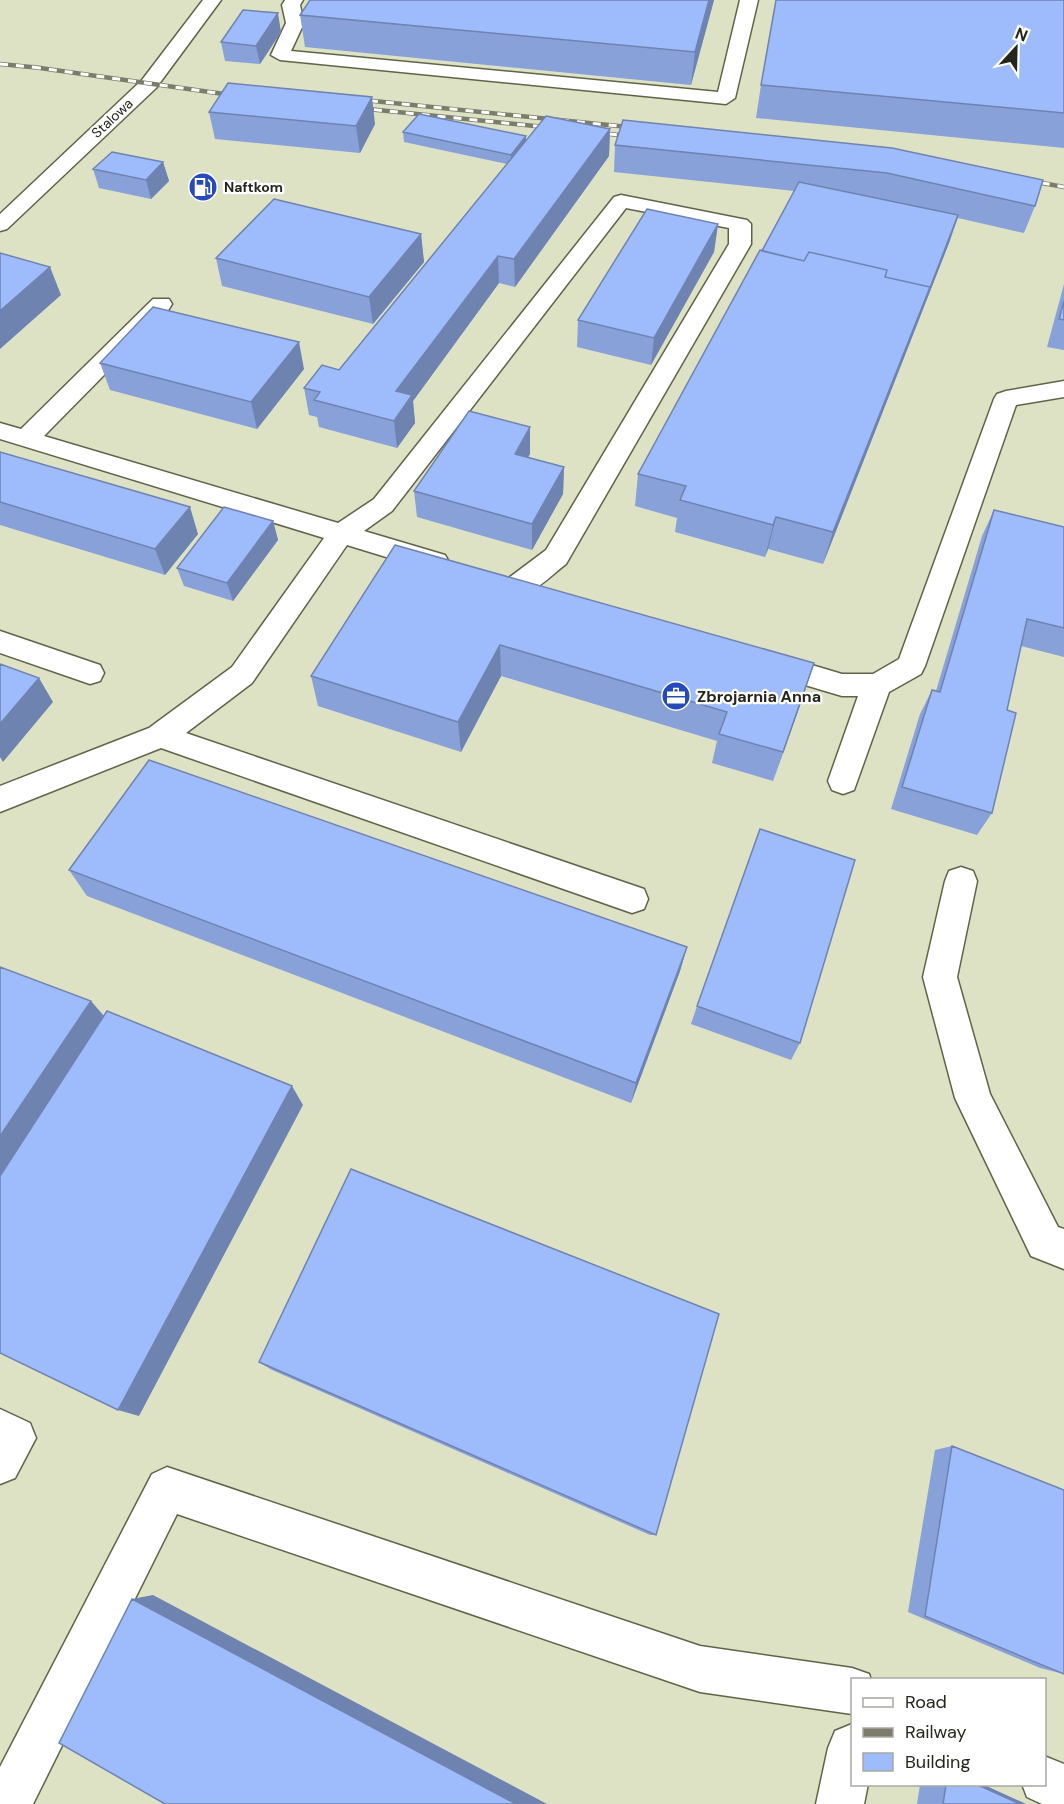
<svg xmlns="http://www.w3.org/2000/svg" width="1064" height="1804" viewBox="0 0 1064 1804" font-family="'DM Sans',sans-serif">
<style>
.lines{fill:none;stroke-linecap:round;stroke-linejoin:round}
.minor-casing{stroke:#606349;stroke-width:3}
.minor{fill:#fff;fill-rule:evenodd}
.rail-casing{stroke:#7b7d6a;stroke-width:4.5}
.rail{stroke:#fff;stroke-width:3;stroke-dasharray:8;stroke-linecap:butt}
.wall{fill:#88a1d9}
.shaded-wall{fill:#6f83b0}
.building{fill:#9ebbfc;stroke:#6f83b0;stroke-width:1.5}
.labels{text-anchor:middle;dominant-baseline:central;stroke-width:4.5;stroke-linejoin:round;paint-order:stroke}
.far-street-label{font-size:14px;fill:#25261b;stroke:#fff}
.far-poi-label{font-size:14px;font-weight:bold;fill:#25261b;stroke:#fff;text-anchor:start}
.poi-label{font-size:16px;font-weight:bold;fill:#25261b;stroke:#fff;text-anchor:start}
</style>
<rect width="100%" height="100%" fill="#dee2c4"/>
<g class="lines">
<g class="minor-casing">
<path id="minor" d="M203 0H221L156 88 7 229 0 231V214L142 80Z
M285 0H303L300 5 304 23 291 51 718 92 740 0H758L735 98 726 104 280 60 271 55 286 23 282 5Z
M621 195 747 220 751 224V244L566 564C549 577 528 601 506 594L502 587 506 580 546 550 729 244V228L626 208 392 511 364 531 445 555 449 562 445 569 435 572 347 545 252 683 186 733 644 889 648 899 644 909 632 913 161 748 0 812V786L149 728 232 667 324 538 0 439V423L21 429 153 299H169L172 304 169 309 44 436 338 523 374 499 614 197Z
M1064 381V397L1016 405 925 666 921 674 889 692 854 790 843 794 832 790 828 781 858 696H842L758 671 754 663 758 655 768 652 842 674H873L899 659 994 399 997 394 1006 391Z
M0 631 100 665 104 673 100 681 90 684 0 653Z
M961 867 973 871 977 881 957 977 990 1094 1058 1227 1064 1229V1269L1031 1256 955 1098 923 977 945 881 949 871Z
M0 1409 30 1423 36 1438 15 1478 0 1484Z
M167 1467 700 1646 852 1668 869 1674 871 1680H852V1714L700 1692 177 1514 33 1804H0V1767L152 1474Z
M852 1724V1784H868L864 1804H816L828 1748 835 1731Z
M1044 1756 1064 1764V1804H1042L1027 1797 1022 1784H1044Z"/>
</g>
<use href="#minor" class="minor"/>
<g class="rail-casing">
<path id="rail" d="M0 64 41 68
M33 67 238 96
M354 99 638 128
M358 108 554 128
M593 132 635 137
M1026 180 1064 187"/>
</g>
<use href="#rail" class="rail"/>
</g>
<path class="wall" d="M714 0 691 85 305 47 300 15Z
M1064 0V148L756 118 761 85Z
M281 32 260 64 225 61 221 42Z
M209 112 375 124 360 153 215 139Z
M610 129 609 156 515 287 499 283 413 401 415 423 397 448 319 427 317 417 309 415 304 388 339 370 507 164 404 142 403 132 526 140Z
M615 145 892 148 1035 206 1024 233 958 218 949 243 823 564 768 549 765 557 675 532 677 518 635 506 638 474 794 191 614 172Z
M163 162 169 181 151 199 99 188 93 169Z
M718 224 714 252 651 365 577 347 578 320Z
M421 234 424 262 373 324 222 286 216 258Z
M1064 284V350L1047 347Z
M100 363 304 369 257 429 110 390Z
M0 452 198 534 165 575 0 525Z
M530 454 528 457 564 467 563 494 532 550 417 517 414 491Z
M994 510 1064 527V657L1021 646 1007 710 992 813 977 835 891 809 920 714 932 690 936 691 982 536Z
M273 521 278 540 233 601 184 586 177 568Z
M395 545 804 694 773 781 712 763 717 741 501 676 461 752 318 706 311 676Z
M69 870 687 947 680 971 631 1103 87 896Z
M697 1006 800 1043 791 1060 691 1024Z
M259 1362 656 1535H650L272 1370Z
M952 1446 1064 1674 1040 1668 908 1612 935 1450Z
M920 1785H984L1026 1804H917Z"/>
<path class="shaded-wall" d="M709 0H714L691 85 695 52Z
M278 13 281 32 260 64 256 46Z
M372 97 375 124 360 153 356 126Z
M610 129 609 156 515 287 514 259Z
M526 136V146L511 165V155Z
M163 162 169 181 151 199 146 180Z
M958 215 949 243 823 564 833 532Z
M718 224 714 252 651 365 654 338Z
M421 234 424 262 373 324 369 297Z
M498 256 499 283 413 401 415 423 397 448 394 421 396 391Z
M50 267 61 295 0 349V311Z
M299 342 304 369 257 429 251 402Z
M530 427V454L515 480V454Z
M564 467 563 494 532 550V524Z
M190 507 198 534 165 575 155 549Z
M776 517 768 549 765 557 773 525Z
M273 521 278 540 233 601 227 583Z
M500 645 501 676 461 752 458 722Z
M814 663 804 694 773 781 783 752Z
M39 678 53 702 3 762 0 757V724Z
M687 947 680 971 631 1103 636 1083Z
M91 1001 110 1023 0 1189V1136Z
M292 1086 303 1105 139 1416 118 1410Z
M153 1595 547 1804H516L132 1599Z
M978 1785H984L1026 1804H1020Z"/>
<path class="building" d="M310 0H709L695 52 300 15Z
M776 0H1064V113L761 85Z
M243 10 278 13 256 46 221 42Z
M228 83 372 97 356 126 209 112Z
M419 114 526 136 511 155 403 132Z
M546 116 610 129 514 259 498 256 396 391 412 395 394 421 314 400 320 392 304 388 322 365 339 370Z
M623 120 892 148 1043 180 1035 206 887 173 615 145Z
M112 152 163 162 146 180 93 169Z
M799 182 958 215 928 293 930 287 885 277 887 270 809 252 804 261 762 251Z
M274 199 421 234 369 297 216 258Z
M647 209 718 224 654 338 578 320Z
M760 250 804 261 809 252 887 270 885 277 930 287 833 532 776 517 773 525 680 500 686 486 638 474Z
M0 253 50 267 0 311Z
M1064 301V320L1059 319Z
M153 307 299 342 251 402 100 363Z
M469 411 530 427 515 454 564 467 532 524 414 491Z
M0 452 190 507 155 549 0 502Z
M224 507 273 521 227 583 177 568Z
M994 510 1064 527V628L1027 619 1007 710 1016 713 992 813 902 787 932 690 940 692Z
M395 545 814 663 783 752 719 734 727 712 500 645 458 722 311 676Z
M0 664 39 678 0 724Z
M149 760 687 947 636 1083 69 870Z
M760 829 855 860 800 1043 697 1006Z
M0 967 91 1001 0 1136Z
M107 1011 292 1086 118 1410 0 1353V1176Z
M351 1169 719 1314 656 1535 259 1362Z
M952 1446 1064 1490V1674L925 1616Z
M132 1599 516 1804H165L59 1743Z
M946 1785H978L1020 1804H943Z"/>
<defs>
<g id="fuel-disc" transform="scale(1.5)"><circle r="9.5" fill="#254ab9" stroke="#fff"/><path d="M-5.5-6h7V0h2V4h1.3V-2.5L3-4.5l.8-.8L6-3V5H2.5V1h-1V6h-7ZM-4.2-4.7v3.2H.2V-4.7Z" fill="#fff"/></g>
<g id="office-disc" transform="scale(1.5)"><circle r="9.5" fill="#254ab9" stroke="#fff"/><path d="M-6-3h4V-5.5h4V-3h4V5H-6ZM-1-4.5V-3h2v-1.5ZM-6 0V1H6V0Z" fill="#fff"/></g>
</defs>
<g fill-rule="evenodd">
<use href="#fuel-disc" x="203" y="187"/>
<use href="#office-disc" x="676" y="696"/>
</g>
<g class="labels">
<g class="far-street-label">
<text transform="translate(112 118) rotate(-43)">Stalowa</text>
</g>
<g class="far-poi-label">
<text x="224" y="187">Naftkom</text>
</g>
<g class="poi-label">
<text x="697" y="696">Zbrojarnia Anna</text>
</g>
</g>
<rect x="851" y="1678" width="195" height="108" fill="#ffffff" stroke="#a8a8a4" stroke-width="1.5"/>
<rect x="863" y="1698" width="30" height="9" fill="#ffffff" stroke="#a8a8a4" stroke-width="1.5"/>
<text x="905" y="1708" font-size="18" fill="#25261b">Road</text>
<rect x="863" y="1728" width="30" height="9" fill="#7b7d6a" stroke="#a8a8a4" stroke-width="1.5"/>
<text x="905" y="1738" font-size="18" fill="#25261b">Railway</text>
<rect x="863" y="1753" width="30" height="18" fill="#9ebbfc" stroke="#a8a8a4" stroke-width="1.5"/>
<text x="905" y="1768" font-size="18" fill="#25261b">Building</text>
<g transform="translate(1016 48) rotate(22)" stroke="#ffffff" stroke-width="4.5" paint-order="stroke">
<path d="M0-4.5L10 22L0 15L-10 22Z" fill="#25261b"/>
<text y="-9" font-size="16" font-weight="bold" text-anchor="middle" fill="#25261b">N</text>
</g>
</svg>
